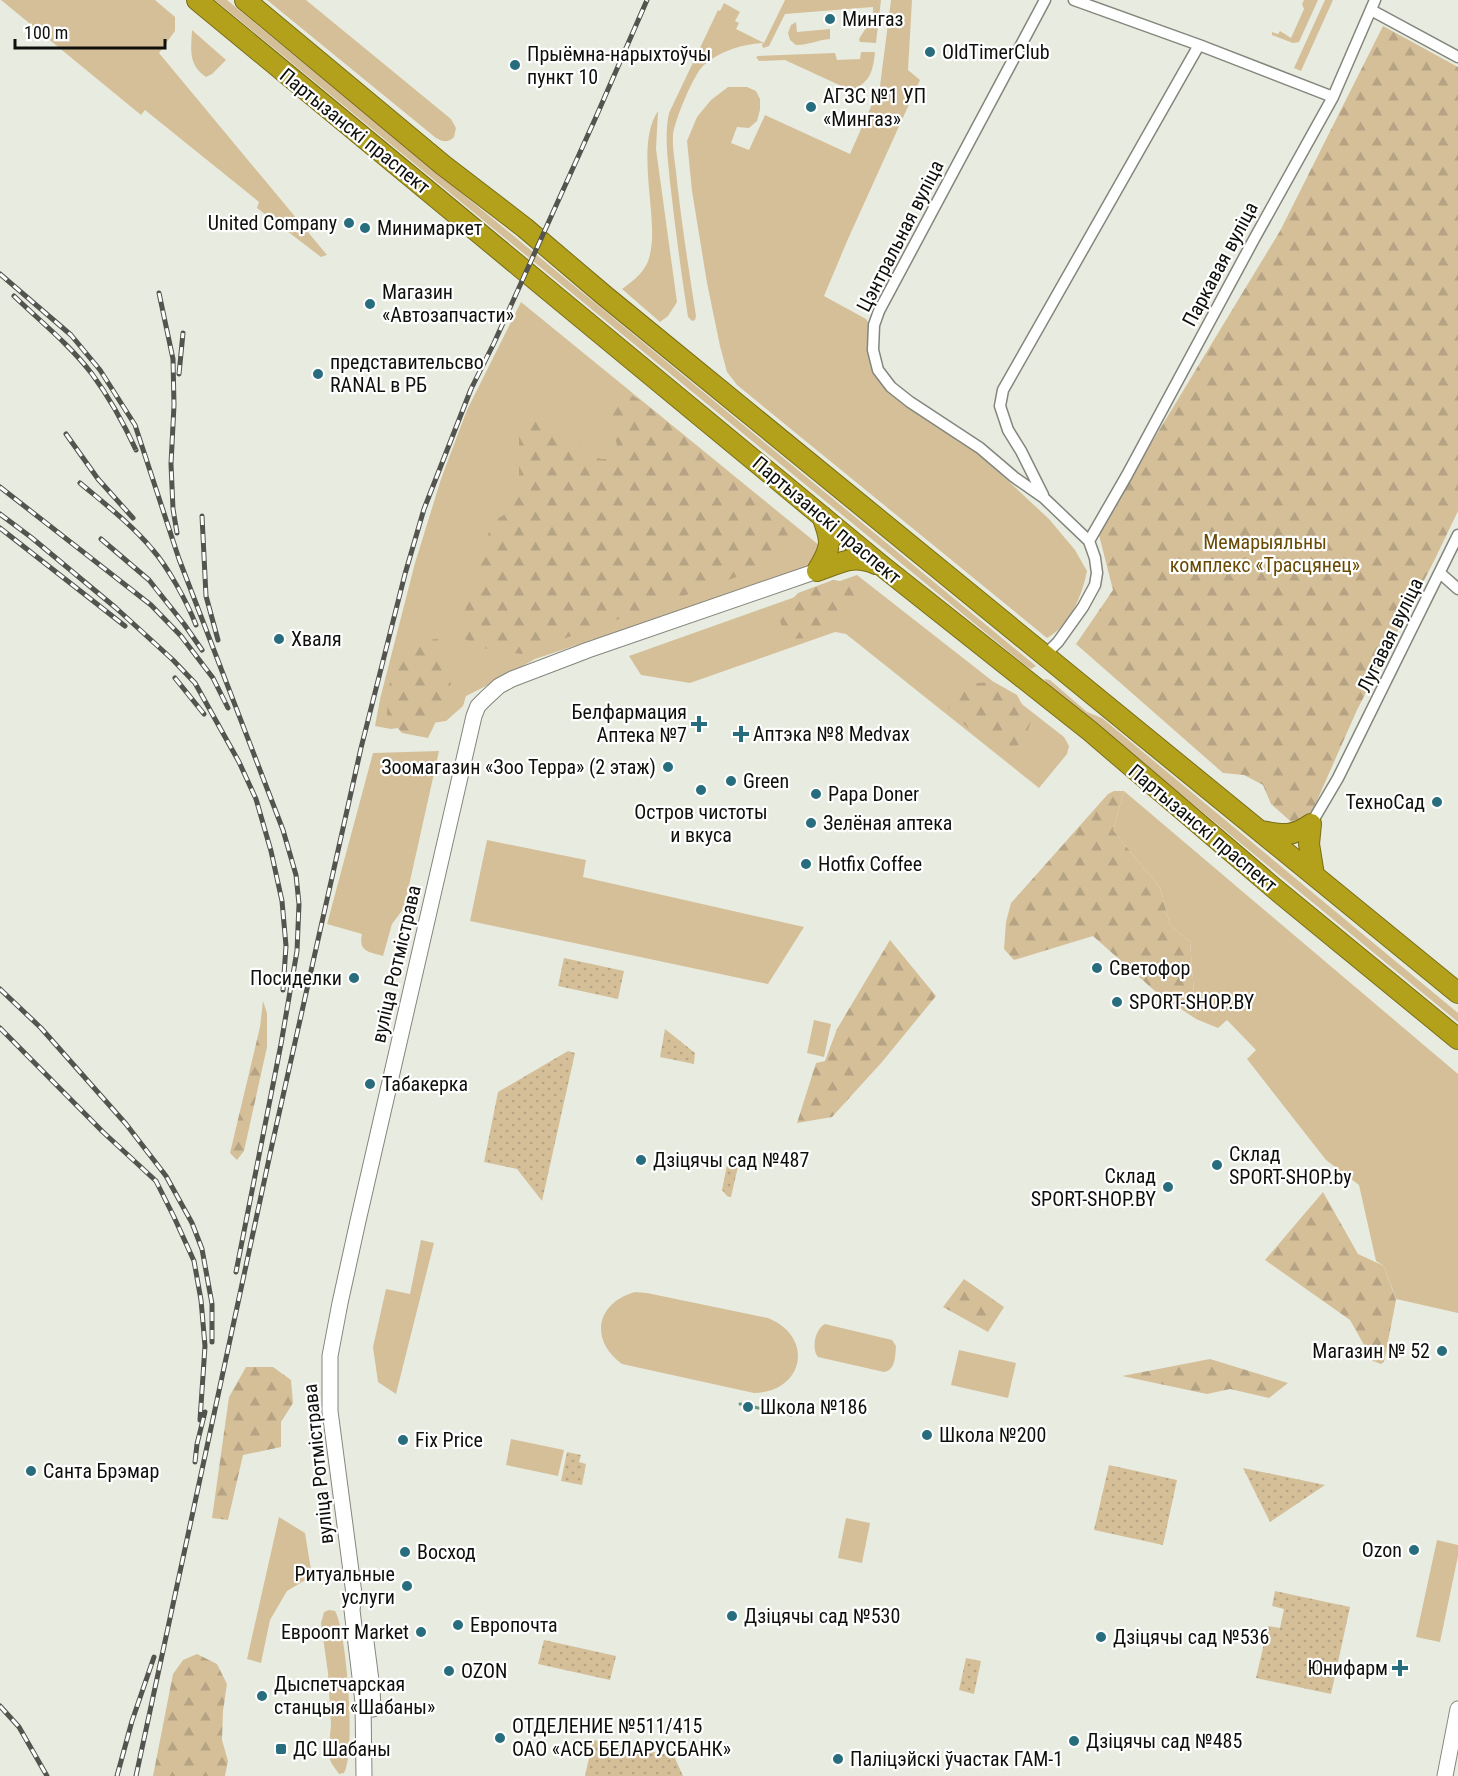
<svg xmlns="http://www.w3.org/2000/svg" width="1458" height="1776" viewBox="0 0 1458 1776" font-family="'Roboto Condensed',sans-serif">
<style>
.grass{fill:#d5bf99}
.forest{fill:url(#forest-firs)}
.park{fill:url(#park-dots)}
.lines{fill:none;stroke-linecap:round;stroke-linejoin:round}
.stream{stroke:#629c7b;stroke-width:3}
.street-casing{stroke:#83867c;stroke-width:13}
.secondary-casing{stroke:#83867c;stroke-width:17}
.highway-casing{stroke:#7a6e16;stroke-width:22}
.street{stroke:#fff;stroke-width:10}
.secondary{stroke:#fff;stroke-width:15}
.highway{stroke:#b3a11c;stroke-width:20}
.rail-casing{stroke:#52544d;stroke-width:5}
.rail{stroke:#fff;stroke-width:3;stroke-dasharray:9;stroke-linecap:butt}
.poi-dot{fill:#286d7d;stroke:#fff;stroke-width:2}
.labels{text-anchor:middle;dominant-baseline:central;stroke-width:4.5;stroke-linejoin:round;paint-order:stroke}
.poi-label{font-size:20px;fill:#0f100c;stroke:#fff;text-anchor:start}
.street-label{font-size:20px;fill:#0f100c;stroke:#fff}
.park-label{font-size:20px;fill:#684a03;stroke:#fff}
</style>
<defs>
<pattern id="forest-firs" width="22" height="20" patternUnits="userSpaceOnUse" patternTransform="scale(1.5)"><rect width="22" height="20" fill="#d5bf99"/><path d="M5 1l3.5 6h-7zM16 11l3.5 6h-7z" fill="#b6a383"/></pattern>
<pattern id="park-dots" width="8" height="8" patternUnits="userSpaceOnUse" patternTransform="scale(1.5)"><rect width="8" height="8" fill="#d5bf99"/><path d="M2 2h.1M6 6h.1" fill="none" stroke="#b6a383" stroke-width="1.8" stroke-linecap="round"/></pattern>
</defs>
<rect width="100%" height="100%" fill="#e8ece0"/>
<path class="grass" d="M1 0H155L175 17V31L159 53 327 255 321 257 257 208 259 202 145 110 141 115Z
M215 0H227L1036 666 1031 669 1025 665Z
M267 0H306L451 119 456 128 454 137C448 143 443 142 436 138Z
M785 0H881L876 43 860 42 859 39C866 26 874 23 873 7L785 14 769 46 763 48 762 45 763 43C742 44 720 51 704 65 694 73 674 122 673 135 672 150 676 166 677 181 682 226 689 271 696 316L695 320 692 321 688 317C681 272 675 227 670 182 668 159 664 136 669 113L718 10 720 11 724 3 740 12 735 21 739 23 736 29 764 43Z
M891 0H912L908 70 920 80 848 239 824 296 866 319 869 324 870 364 876 376 976 451 1049 519 1075 550 1087 571C1082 596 1070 625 1047 638L737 385 727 372 720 346 707 283 692 191 687 141 697 117 711 100 728 87H747L756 91 760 99V110L757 121 749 128 737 127 731 143 749 150 765 115 850 154 880 86Z
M1304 0H1318L1299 42 1293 43 1272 35V32L1278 34 1280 31 1291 38 1304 9 1302 4Z
M1325 0H1333L1301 71 1294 68Z
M796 22 797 32 830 29V39C818 40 809 45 796 45L790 40 788 33 791 25Z
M192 30 226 60 212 74 206 77C188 65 191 50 192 30Z
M861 52H875C873 71 870 84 850 90L785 60 759 61 756 57 758 56 835 53 837 60 860 59Z
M658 111 656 149 677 302 668 316 660 322 622 289C630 283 640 276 645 267 650 260 651 249 652 240 654 204 637 141 658 111Z
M521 302 825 550 810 567 535 659 494 682 466 696 463 706 446 721 391 729 375 726 380 699 415 563 441 479 467 410Z
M857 575 1064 737 1069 746 1067 754 1039 788 846 634 835 632 690 683 641 675 629 656Z
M1044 679 1050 680 1087 712 1102 718 1458 1013V1022L1048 685Z
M439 751 404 908 392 924 383 956C369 952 358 952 362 934L327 924 373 753Z
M1124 791 1458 1074V1313L1396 1299 1384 1266 1376 1261 1359 1185 1326 1160 1247 1059 1256 1050 1227 1020 1218 1028 1196 1019 1190 942 1170 925 1160 888 1113 830Z
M487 840 586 860 583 877 804 927 768 984 470 921Z
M814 1020 831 1024 824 1057 807 1053Z
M421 1240 434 1243 396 1394 378 1382 373 1347 386 1289 410 1294Z
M635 1292 647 1293 768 1318C815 1337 804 1392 754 1393L622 1364C589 1340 596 1303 635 1292Z
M825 1324 892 1340 896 1346C895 1356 896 1370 884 1372L818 1357C811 1349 815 1329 825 1324Z
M959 1350 1016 1363 1008 1398 951 1385Z
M511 1439 564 1450 558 1476 506 1465Z
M279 1517 305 1533 312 1576 287 1591 270 1620 261 1663 247 1659Z
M846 1518 870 1523 862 1563 838 1558Z
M1437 1540 1458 1545V1556L1440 1642 1416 1637Z
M329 1610 335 1611C347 1631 356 1753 344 1773L339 1774 332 1764 328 1756 331 1725 328 1673 321 1623 324 1612Z"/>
<path class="forest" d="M1383 26 1458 67V511L1434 561 1357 710 1312 812 1305 824 1297 827 1271 804 1263 785 1244 775 1223 773 1076 644 1113 590 1098 531 1280 231Z
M621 394 631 395 643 402 778 514 789 528V544L756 570 521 654 482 648 463 638 461 624 492 522 512 510 519 488V426L541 417 600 459H612L618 452C616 433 605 410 621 394Z
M833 580 860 584 863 598 840 620 816 637 792 639 783 631 778 614 798 593Z
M438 639 450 679 452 697 437 719 428 738 402 733 387 715 388 689 396 662 412 641Z
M994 682 1017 695 1031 721 1023 744 1002 750 970 730 943 703 951 687 962 684Z
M1114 791H1124L1113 830 1160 888 1170 925 1190 942 1196 1019 1156 992 1093 936 1014 960 1004 949 1006 922 1011 903 1108 794Z
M890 940 936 996 882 1062 832 1117 797 1123 816 1063 825 1061 837 1029Z
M263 1001 267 1013V1047L244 1151 237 1160 230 1153 260 1027Z
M1323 1192 1358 1254 1384 1266 1396 1300 1384 1362 1381 1364 1373 1361 1350 1320 1265 1260Z
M964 1279 1004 1307 988 1332 943 1307Z
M1210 1359 1288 1383 1269 1398 1230 1389 1207 1394 1122 1376Z
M246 1367H273L291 1380 293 1403 281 1422V1447L243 1455 228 1520 212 1518 229 1397Z
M197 1654 217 1664 227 1684 223 1711 222 1740 228 1761 225 1776H153L173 1674 183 1660Z"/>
<path class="park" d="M564 958 624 971 618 999 558 986Z
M665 1029 695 1053 694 1064 660 1057Z
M568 1051 575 1053 542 1201 517 1169 484 1162 498 1092Z
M728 1160 739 1162 731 1197 727 1196 722 1190Z
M567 1452 581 1455 579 1462 586 1464 582 1485 561 1481Z
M1109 1465 1177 1480 1163 1545 1094 1530Z
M1243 1468 1325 1485 1270 1522Z
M1275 1591 1350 1607 1331 1694 1256 1678 1268 1626 1280 1628 1284 1609 1272 1606Z
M544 1640 616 1656 610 1680 538 1664Z
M966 1658 981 1661 974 1694 959 1690Z
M593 1740 674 1756 683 1776H585Z"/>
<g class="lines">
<path class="stream" d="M740 1404 791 1415"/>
<g class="street-casing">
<path id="street" d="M1074 0 1199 45 1333 97
M1371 10 1458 57
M1043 495 1021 451 1008 430 1000 406 1003 390 1199 45
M1089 541 1127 475 1253 241 1333 97 1375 0
M1440 573 1458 589
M1044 656 1058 642 1083 607 1095 585 1097 573 1095 558 1089 541 1044 498 1014 477 980 448 910 402 891 387 878 370 873 350 874 325 879 311 1045 0
M1311 824 1338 778 1458 535"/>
</g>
<g class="secondary-casing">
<path id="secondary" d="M365 1634 372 1688 373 1709
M364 1776 363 1702 352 1610 354 1594 330 1411V1356L340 1303 358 1221 474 716 478 706 486 698 499 686 512 679 588 650 817 571
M1445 1776 1458 1709"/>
</g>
<g class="highway-casing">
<path id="highway" d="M197 0 882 566 1090 731 1274 888 1458 1039
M245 0 443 165 525 228 605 296 1458 993
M817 571C841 563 852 554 876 564
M817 571C832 547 832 542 822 516
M1311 824 1309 844 1314 875
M1261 831C1283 835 1293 837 1311 824"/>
</g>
<use href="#street" class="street"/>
<use href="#secondary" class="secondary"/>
<use href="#highway" class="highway"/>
<g class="rail-casing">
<path id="rail" d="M0 274 71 335 100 370 135 425 179 559 283 830 296 875 299 904 297 951 281 1044 236 1272
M159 293 173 359 174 405 171 464 173 509 177 533
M14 296C40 321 70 345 92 374 109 397 124 424 136 450
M179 374 183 333
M66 434 98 479 133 518
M80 483C105 504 131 524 152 549 168 567 187 602 196 625
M0 487 151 605 181 636 213 678 228 708
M0 514 32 538 116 608 173 660 195 683 239 762 256 799 271 851 282 901 286 946 283 990
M202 516 206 596 218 640
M0 528 125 626
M101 539 149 580 184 624 202 650
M175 678 204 714
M0 989 41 1028 126 1124 166 1176 192 1223 202 1249 212 1304V1342
M0 1028 103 1132 156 1181 174 1217 194 1261 201 1300 205 1346 200 1420
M195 1462 197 1444 205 1412
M0 1706 19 1727 47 1776
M117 1776 132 1721 154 1657
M136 1776 272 1145 361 748 405 574 424 509 471 389 494 343 596 117 647 0"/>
</g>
<use href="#rail" class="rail"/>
</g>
<g class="poi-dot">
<circle cx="830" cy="19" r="6"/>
<circle cx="930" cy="52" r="6"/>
<circle cx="515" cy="65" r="6"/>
<circle cx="811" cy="107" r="6"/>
<circle cx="349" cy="223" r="6"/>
<circle cx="365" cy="228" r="6"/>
<circle cx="370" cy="304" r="6"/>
<circle cx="318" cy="374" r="6"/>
<circle cx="279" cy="639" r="6"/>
<path d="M696 715h6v6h6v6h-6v6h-6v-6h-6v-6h6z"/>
<path d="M738 725h6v6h6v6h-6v6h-6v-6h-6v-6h6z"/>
<circle cx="668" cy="767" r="6"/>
<circle cx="731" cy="781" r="6"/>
<circle cx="701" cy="790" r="6"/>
<circle cx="816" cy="794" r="6"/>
<circle cx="1437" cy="802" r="6"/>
<circle cx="811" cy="823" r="6"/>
<circle cx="806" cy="864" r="6"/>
<circle cx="1097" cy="968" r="6"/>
<circle cx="354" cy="978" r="6"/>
<circle cx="1117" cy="1002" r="6"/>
<circle cx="370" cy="1084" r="6"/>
<circle cx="641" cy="1160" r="6"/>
<circle cx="1217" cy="1165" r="6"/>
<circle cx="1168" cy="1187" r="6"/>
<circle cx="1442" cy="1351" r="6"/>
<circle cx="748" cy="1407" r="6"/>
<circle cx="927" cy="1435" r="6"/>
<circle cx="403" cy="1440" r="6"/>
<circle cx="31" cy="1471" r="6"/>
<circle cx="1414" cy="1550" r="6"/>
<circle cx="405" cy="1552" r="6"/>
<circle cx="407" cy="1586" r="6"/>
<circle cx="732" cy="1616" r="6"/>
<circle cx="458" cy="1625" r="6"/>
<circle cx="421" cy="1632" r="6"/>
<circle cx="1101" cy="1637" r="6"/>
<path d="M1397 1659h6v6h6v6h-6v6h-6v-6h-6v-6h6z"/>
<circle cx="449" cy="1671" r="6"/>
<circle cx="262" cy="1696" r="6"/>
<circle cx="500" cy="1738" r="6"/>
<circle cx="1074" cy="1741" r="6"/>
<rect x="275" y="1743" width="12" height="12" rx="3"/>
<circle cx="838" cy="1759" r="6"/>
</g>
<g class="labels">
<g class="poi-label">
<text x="842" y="19">Мингаз</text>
<text x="942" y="52">OldTimerClub</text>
<text x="527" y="54">Прыёмна-нарыхтоўчы<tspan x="527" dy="23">пункт 10</tspan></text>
<text x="823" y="96">АГЗС №1 УП<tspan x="823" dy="23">«Мингаз»</tspan></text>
<text x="337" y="223" text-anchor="end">United Company</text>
<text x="377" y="228">Минимаркет</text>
<text x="382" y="292">Магазин<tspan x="382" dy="23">«Автозапчасти»</tspan></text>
<text x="330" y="362">представительсво<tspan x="330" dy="23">RANAL в РБ</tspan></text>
<text x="291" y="639">Хваля</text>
<text x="687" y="712" text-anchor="end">Белфармация<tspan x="687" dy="23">Аптека №7</tspan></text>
<text x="753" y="734">Аптэка №8 Medvax</text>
<text x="656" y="767" text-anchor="end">Зоомагазин «Зоо Терра» (2 этаж)</text>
<text x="743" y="781">Green</text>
<text x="828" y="794">Papa Doner</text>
<text x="1425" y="802" text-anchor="end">ТехноСад</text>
<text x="701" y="812" text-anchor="middle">Остров чистоты<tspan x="701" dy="23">и вкуса</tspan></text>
<text x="823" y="823">Зелёная аптека</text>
<text x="818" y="864">Hotfix Coffee</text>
<text x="1109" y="968">Светофор</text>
<text x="342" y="978" text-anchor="end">Посиделки</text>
<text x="1129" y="1002">SPORT-SHOP.BY</text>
<text x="382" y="1084">Табакерка</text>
<text x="1229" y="1154">Склад<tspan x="1229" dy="23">SPORT-SHOP.by</tspan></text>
<text x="653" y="1160">Дзіцячы сад №487</text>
<text x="1156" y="1176" text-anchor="end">Склад<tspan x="1156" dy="23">SPORT-SHOP.BY</tspan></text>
<text x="1430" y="1351" text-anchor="end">Магазин № 52</text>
<text x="760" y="1407">Школа №186</text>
<text x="939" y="1435">Школа №200</text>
<text x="415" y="1440">Fix Price</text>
<text x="43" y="1471">Санта Брэмар</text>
<text x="1402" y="1550" text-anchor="end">Ozon</text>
<text x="417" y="1552">Восход</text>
<text x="395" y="1574" text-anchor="end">Ритуальные<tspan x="395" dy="23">услуги</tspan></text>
<text x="744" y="1616">Дзіцячы сад №530</text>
<text x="470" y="1625">Европочта</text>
<text x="409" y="1632" text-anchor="end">Евроопт Market</text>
<text x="1113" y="1637">Дзіцячы сад №536</text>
<text x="1388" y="1668" text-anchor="end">Юнифарм</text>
<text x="461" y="1671">OZON</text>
<text x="274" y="1684">Дыспетчарская<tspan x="274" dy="23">станцыя «Шабаны»</tspan></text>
<text x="512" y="1726">ОТДЕЛЕНИЕ №511/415<tspan x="512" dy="23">ОАО «АСБ БЕЛАРУСБАНК»</tspan></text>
<text x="1086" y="1741">Дзіцячы сад №485</text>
<text x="293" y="1749">ДС Шабаны</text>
<text x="850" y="1759">Паліцэйскі ўчастак ГАМ-1</text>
</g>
<g class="street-label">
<text transform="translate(355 131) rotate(39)">Партызанскі праспект</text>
<text transform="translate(900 236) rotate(-63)">Цэнтральная вуліца</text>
<text transform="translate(1220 264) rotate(-62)">Паркавая вуліца</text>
<text transform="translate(827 520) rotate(40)">Партызанскі праспект</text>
<text transform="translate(1390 635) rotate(-64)">Лугавая вуліца</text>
<text transform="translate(1203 828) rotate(40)">Партызанскі праспект</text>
<text transform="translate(396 964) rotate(-77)">вуліца Ротмістрава</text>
<text transform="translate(318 1464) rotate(-96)">вуліца Ротмістрава</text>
</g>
<g class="park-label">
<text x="1265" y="542">Мемарыяльны<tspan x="1265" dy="23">комплекс «Трасцянец»</tspan></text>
</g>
</g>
<path d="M15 39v9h150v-9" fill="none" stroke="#0f100c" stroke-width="3"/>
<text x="24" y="39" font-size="18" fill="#0f100c" stroke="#ffffff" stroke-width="4.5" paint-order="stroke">100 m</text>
</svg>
